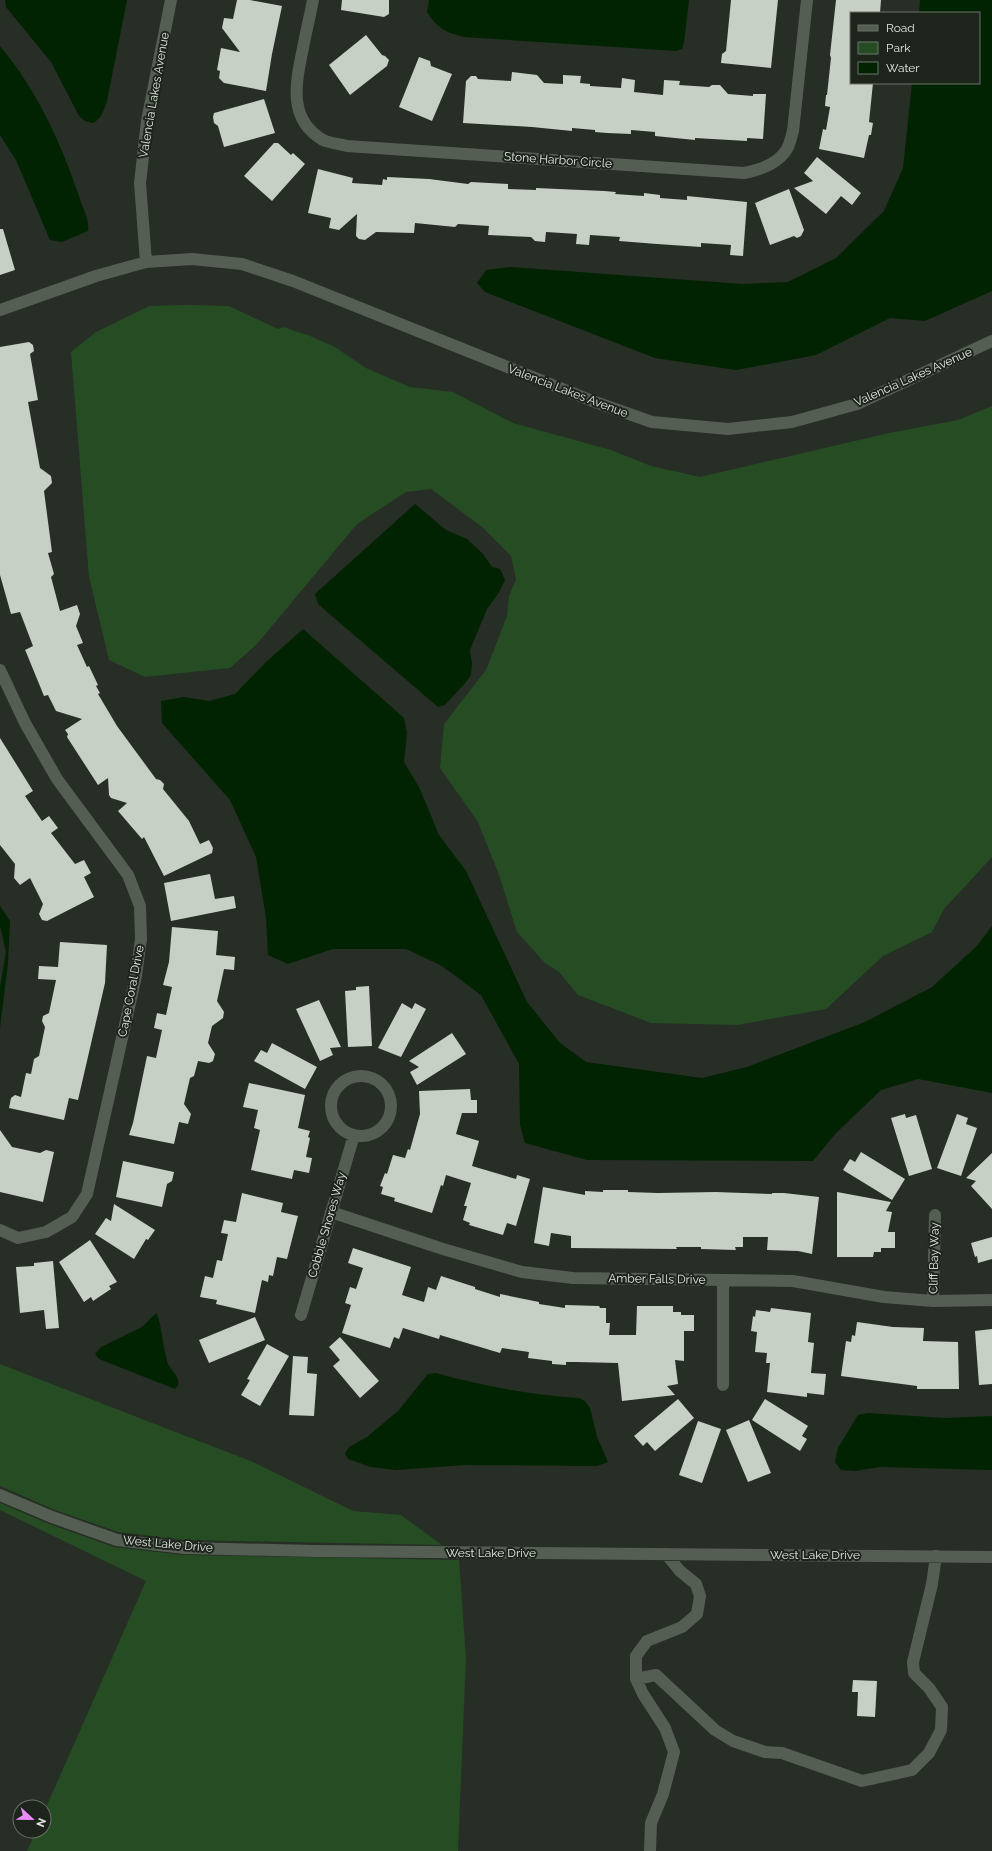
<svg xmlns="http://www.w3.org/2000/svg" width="992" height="1851" viewBox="0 0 992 1851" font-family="Raleway,sans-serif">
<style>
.green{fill:#264c23}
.water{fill:#022301}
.building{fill:#c6d0c4}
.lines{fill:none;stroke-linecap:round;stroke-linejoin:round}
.minor{stroke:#555e53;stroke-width:12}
.labels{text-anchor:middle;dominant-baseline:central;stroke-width:4;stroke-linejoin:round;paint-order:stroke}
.street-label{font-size:12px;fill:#e3e8e2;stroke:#1c241b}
</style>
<rect width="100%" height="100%" fill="#262e25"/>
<path class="green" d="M188 305 229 306 278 329 283 327 310 336 335 347 366 368 410 387 453 392 513 423 611 450 651 466 700 477 889 433 958 420 992 406V857L944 909 932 932 883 956 826 1009 737 1025 651 1023 578 995 559 972 545 963 517 932 499 875 478 822 440 768 444 724 486 670 507 616 509 596 516 579 511 556 482 527 431 489 406 492 357 524 257 644 230 668 145 677 109 660 89 577 71 352 96 332 149 306Z
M0 1364 253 1462 353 1511 401 1515 442 1545 184 1540 118 1532 55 1510 0 1486Z
M0 1503 49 1524 114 1547 183 1555 459 1560 466 1658 458 1851H27L36 1831H44V1812L146 1581 0 1510Z"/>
<path class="water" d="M127 0 107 101C104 110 102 118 93 123L85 121 79 116 51 62 6 7 5 0Z
M429 0H689L684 43 682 49 676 51 464 37C445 32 438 29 427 12Z
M920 0H992V291L925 321 890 318 816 355 736 370 655 358 485 292 477 283 486 270 511 267 742 284 788 282 836 258 884 211 903 168 912 83H979V13H919Z
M0 46C37 90 62 145 80 199 83 209 90 221 88 231L62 242 50 240 16 160 0 135Z
M415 504 446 530 467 539 483 554 492 567 500 569 505 580 498 594 487 609 470 650 472 664 471 675 466 682 445 705 438 707 318 604 315 594Z
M303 629 404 718 407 733 404 762 420 789 439 835 466 871 527 1002 560 1043 586 1062 702 1078 747 1067 865 1022 932 987 977 946 992 926V1093L918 1079 881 1090 836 1133 813 1161 587 1160 525 1143 520 1125 519 1064 481 995 442 966 406 949H333L288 964 268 955 266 918 256 857 230 800 162 723 161 701 184 697 209 701 235 694 266 662Z
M0 906 10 921 8 963 0 1028V987L6 952 0 926Z
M156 1313C160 1316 163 1344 165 1352 166 1356 167 1361 168 1364 173 1373 180 1376 178 1386L175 1389 99 1359 95 1354 101 1347 142 1327Z
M436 1373C483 1386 530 1395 579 1398L585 1401 590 1408 597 1437 608 1462 597 1466 465 1465 396 1470 371 1467 348 1459 345 1453 349 1447 367 1437 398 1411 428 1374Z
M868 1413 945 1418 992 1416V1470L880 1467 855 1471 841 1470 835 1462 838 1448 858 1415Z"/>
<path class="building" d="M237 0H250L282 6 272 54 266 91 224 83 219 78 220 71 217 70 221 48 240 52 222 28 224 18 233 19Z
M342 0H389V14L384 17 341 10Z
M731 0H778L771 68 721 63 722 54 726 51Z
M836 0H881L880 13H851V83H873L869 122 873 123 871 135H869L864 158 819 149 823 129 826 130 830 107 825 106 826 95H827L831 58 830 55Z
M366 35 382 55 385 56 389 60 387 66 350 95 329 65Z
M419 57 430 61 431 66 452 74 432 121 399 107Z
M512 72 537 75 544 83 563 84V75L581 76 580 83 590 84V86L621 88 622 78 635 80 634 92 663 95 664 80 680 81 679 85 709 87 712 85H720L728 94 753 96V94H766L763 139 747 138V141L695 138V140L655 136V132L631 130V134L607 133 595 132V130L572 128V131L532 127 463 123 466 81 471 76H476L478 79 511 81Z
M264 99 275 133 224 147 218 126 214 123 213 117 214 113Z
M274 143H278L291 155 293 153 305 164 272 201 244 176Z
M817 157 861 193 852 205 841 196 826 214 794 188 813 181 804 173Z
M318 169 353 178 352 183 382 185 383 179 387 180V177L429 179 468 184 471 182 508 184V189L536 190V188L604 191 616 192 615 194 644 196V193L660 195V198L687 200V196L747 202 743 256 730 255 731 245 701 243V247L657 244 619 241 620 237 590 235 589 245 576 244 577 234 546 232 545 242 535 241 531 237 488 235 489 226 458 224 455 227 415 223 414 233 376 232 365 240 359 239 356 236 357 214 339 230 329 228 331 218 308 213Z
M789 189 804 230 801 236 797 238 794 236 770 245 755 203Z
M0 229H3L15 270 0 275Z
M29 342 33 345 34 351 30 354 38 400 28 402 40 468 51 476 52 483 44 491 52 552 48 553 54 574 51 577 60 611 77 605 80 614 76 626 83 643 77 645 87 667 89 666 98 685 96 686 100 693 98 694 117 726 156 779 160 780 164 784 163 789 189 821 200 844 209 840 213 848 212 853 164 876 144 837 142 839 118 811 127 803 111 798 109 795 108 778 98 785 67 737 68 734 65 730 82 719 56 711 48 695 44 696 26 652 25 650 33 646 20 612 11 614 0 575V347Z
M0 738 33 791 25 796 42 821 49 816 58 828 51 833 75 864 84 860 91 873 84 877 94 897 47 921 42 920 39 914 43 904 30 878 20 885 14 878 15 864 0 845Z
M210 874 215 899 234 896 236 908 171 921 164 883Z
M172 927 218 931 216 955 235 957 234 970 224 969 217 1001 224 1012 223 1018 212 1026 208 1043 215 1054 213 1061 209 1063 198 1061 194 1076 190 1078 184 1104 191 1114 188 1124 179 1122 174 1144 129 1135 133 1123 147 1056 156 1058 162 1030 154 1028 157 1013 166 1015 172 987 163 985 169 962Z
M60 942 107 945 105 983 78 1100 69 1098 64 1120 9 1108 11 1098 15 1095 21 1097 26 1073 31 1074 34 1059 39 1056 45 1027 42 1021 43 1016 49 1013 56 980 38 979 39 966 58 967Z
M369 986 372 1046 348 1047 345 991 356 990V987Z
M319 1000 341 1047 330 1048 333 1055 320 1061 296 1009Z
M402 1003 412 1009 415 1003 426 1009 401 1057 378 1048Z
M452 1033 466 1054 417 1085 410 1072 419 1067 409 1061Z
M272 1043 317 1067 305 1089 254 1061 261 1050 267 1053Z
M249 1083 305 1095 298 1128 310 1131 308 1137 310 1138 306 1157 312 1158 309 1173 294 1170 292 1179 251 1170 260 1130 254 1128 258 1110 243 1107Z
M470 1089 471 1100H477V1113H462L456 1134 479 1141 472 1166 516 1179 517 1175 530 1179 516 1226 507 1223 503 1235 469 1225 470 1223 463 1220 467 1206H464L471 1183 446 1175 443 1186 441 1185 432 1213 394 1201 395 1198 381 1194 383 1187 380 1186 385 1173 387 1174 393 1155 405 1158 408 1149 410 1150 420 1114 419 1091Z
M905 1114 906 1118 916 1115 932 1169 909 1176 891 1118Z
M957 1114 968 1118 966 1124 977 1128 961 1176 937 1168Z
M0 1130 12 1147 40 1153 46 1150 54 1152 43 1202 0 1192Z
M861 1152 905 1179 892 1200 843 1170 850 1159 855 1162Z
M992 1153V1209L971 1186 976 1181 966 1178Z
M123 1161 174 1172 172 1181 167 1184 162 1207 116 1197Z
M543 1187 585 1195V1191L603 1192V1190H628V1192L658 1193 716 1192 772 1194V1193H784L819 1197 812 1254 798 1251 767 1250 768 1237H743V1247H735L736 1250 701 1249V1247H676L677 1249 571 1248V1236L551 1233 549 1246 534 1243Z
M837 1192 891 1202 886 1211 892 1212 888 1232H895V1248H881V1252H874L873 1257H837Z
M242 1193 283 1203 281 1212 298 1216 287 1259 277 1257 273 1276 269 1275 268 1282 262 1280 255 1313 216 1304 217 1300 200 1297 205 1276 213 1278 217 1260 222 1261 228 1234 221 1233 224 1220 236 1222Z
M114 1204 155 1230 148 1240 146 1239 134 1259 95 1234 106 1218 111 1221Z
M992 1237V1259L978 1263 977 1256 975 1257 971 1243Z
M90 1240 117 1282 109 1286 111 1289 93 1301 91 1297 84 1302 59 1262Z
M353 1248 411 1267 402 1295 424 1302 428 1287 436 1290 441 1276 475 1287V1289L500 1297V1294L539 1302V1304L565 1308V1305L599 1306 600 1308H606V1323H610L609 1335H636L637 1306H673V1312H681V1315H694V1331H684V1361L675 1360 678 1384 667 1386 675 1395 622 1401 618 1363 576 1362H566V1365L552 1364V1361L528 1358 529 1352 502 1348 500 1353 440 1335 439 1339 403 1328 399 1339 394 1337 390 1348 342 1333 351 1305 345 1303 350 1287 356 1289 363 1268 348 1263Z
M53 1261 59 1328 46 1329 44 1310 20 1313 16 1267 34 1266V1263Z
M771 1308 811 1313 808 1342 814 1343 811 1373 826 1374 824 1395 807 1393V1397L767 1392 770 1363H766L767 1353 755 1352 757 1332 751 1331 753 1316 755 1317 756 1310 770 1312Z
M255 1317 265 1340 209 1363 199 1340Z
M857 1322 893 1327 924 1328 923 1341 958 1342 959 1389H917V1386L841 1376 846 1341 851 1342 852 1335 855 1336Z
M992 1329V1384L979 1385 975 1331Z
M340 1337 379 1381 360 1398 333 1366 340 1360 329 1347Z
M267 1344 289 1356 260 1406 241 1395 250 1380 247 1379Z
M293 1356 308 1357 307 1373 317 1374 314 1416 289 1415Z
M678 1399 694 1418 655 1451 647 1442 643 1446 634 1436Z
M765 1399 808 1426 802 1436 807 1439 800 1451 752 1420Z
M749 1420 771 1473 748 1482 726 1430Z
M698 1421 721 1429 702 1483 679 1475Z
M853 1680 877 1681 875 1717 857 1716 858 1692H852Z"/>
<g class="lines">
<path class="minor" d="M171 0 147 121 140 183 146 262 192 259 242 264 293 281 595 402 652 422 728 429 792 422 857 404 992 341
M313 0C310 16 306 32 303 48 296 82 287 119 323 140 329 143 339 144 347 146L744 173C760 170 778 164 787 149 790 144 791 137 793 131L807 0
M0 310 96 276 146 262
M0 670 25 723 57 779 128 875 140 906 141 939 136 976 87 1194 72 1217 46 1232 18 1238 0 1230
M331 1106a30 30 0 1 1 60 0a30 30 0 1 1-60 0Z
M331 1212 443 1249 522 1272 573 1278 793 1281 884 1297 933 1301 992 1300
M933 1301 935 1215
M301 1315 354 1135
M723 1385V1280
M0 1495 52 1517 117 1540 184 1548 315 1551 992 1557
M636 1679 656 1675 715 1730 733 1741 765 1752 782 1753 862 1781 912 1770 929 1753 941 1730 942 1707 929 1688 914 1673 913 1662 932 1584 936 1556
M650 1851 651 1823 663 1794 674 1752 665 1728 643 1694 636 1679V1656L647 1641 682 1627 697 1614 700 1596 696 1584 680 1571 666 1554"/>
</g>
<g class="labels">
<g class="street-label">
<text transform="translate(154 95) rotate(-80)">Valencia Lakes Avenue</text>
<text transform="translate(558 160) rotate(4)">Stone Harbor Circle</text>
<text transform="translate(913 377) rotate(-24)">Valencia Lakes Avenue</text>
<text transform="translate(568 391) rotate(21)">Valencia Lakes Avenue</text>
<text transform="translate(131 991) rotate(-79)">Cape Coral Drive</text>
<text transform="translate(327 1225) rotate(-74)">Cobble Shores Way</text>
<text transform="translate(934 1258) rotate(-89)">Cliff Bay Way</text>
<text transform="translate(657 1279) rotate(1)">Amber Falls Drive</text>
<text transform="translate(168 1544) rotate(5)">West Lake Drive</text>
<text x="491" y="1553">West Lake Drive</text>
<text x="815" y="1555">West Lake Drive</text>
</g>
</g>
<rect x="850" y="12" width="130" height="72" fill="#1c241b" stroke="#6c726b"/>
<rect x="858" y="25" width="20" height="6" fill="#555e53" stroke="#6c726b"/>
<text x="886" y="32" font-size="12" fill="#e3e8e2">Road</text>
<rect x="858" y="42" width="20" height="12" fill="#264c23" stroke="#6c726b"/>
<text x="886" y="52" font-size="12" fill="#e3e8e2">Park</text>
<rect x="858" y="62" width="20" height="12" fill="#022301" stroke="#6c726b"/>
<text x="886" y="72" font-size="12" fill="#e3e8e2">Water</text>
<g transform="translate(32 1819) rotate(112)"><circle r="19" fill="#1c241b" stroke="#6c726b"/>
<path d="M0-3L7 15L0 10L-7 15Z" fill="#ec8cfb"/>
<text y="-6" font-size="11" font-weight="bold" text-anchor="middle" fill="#e3e8e2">N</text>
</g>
</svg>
